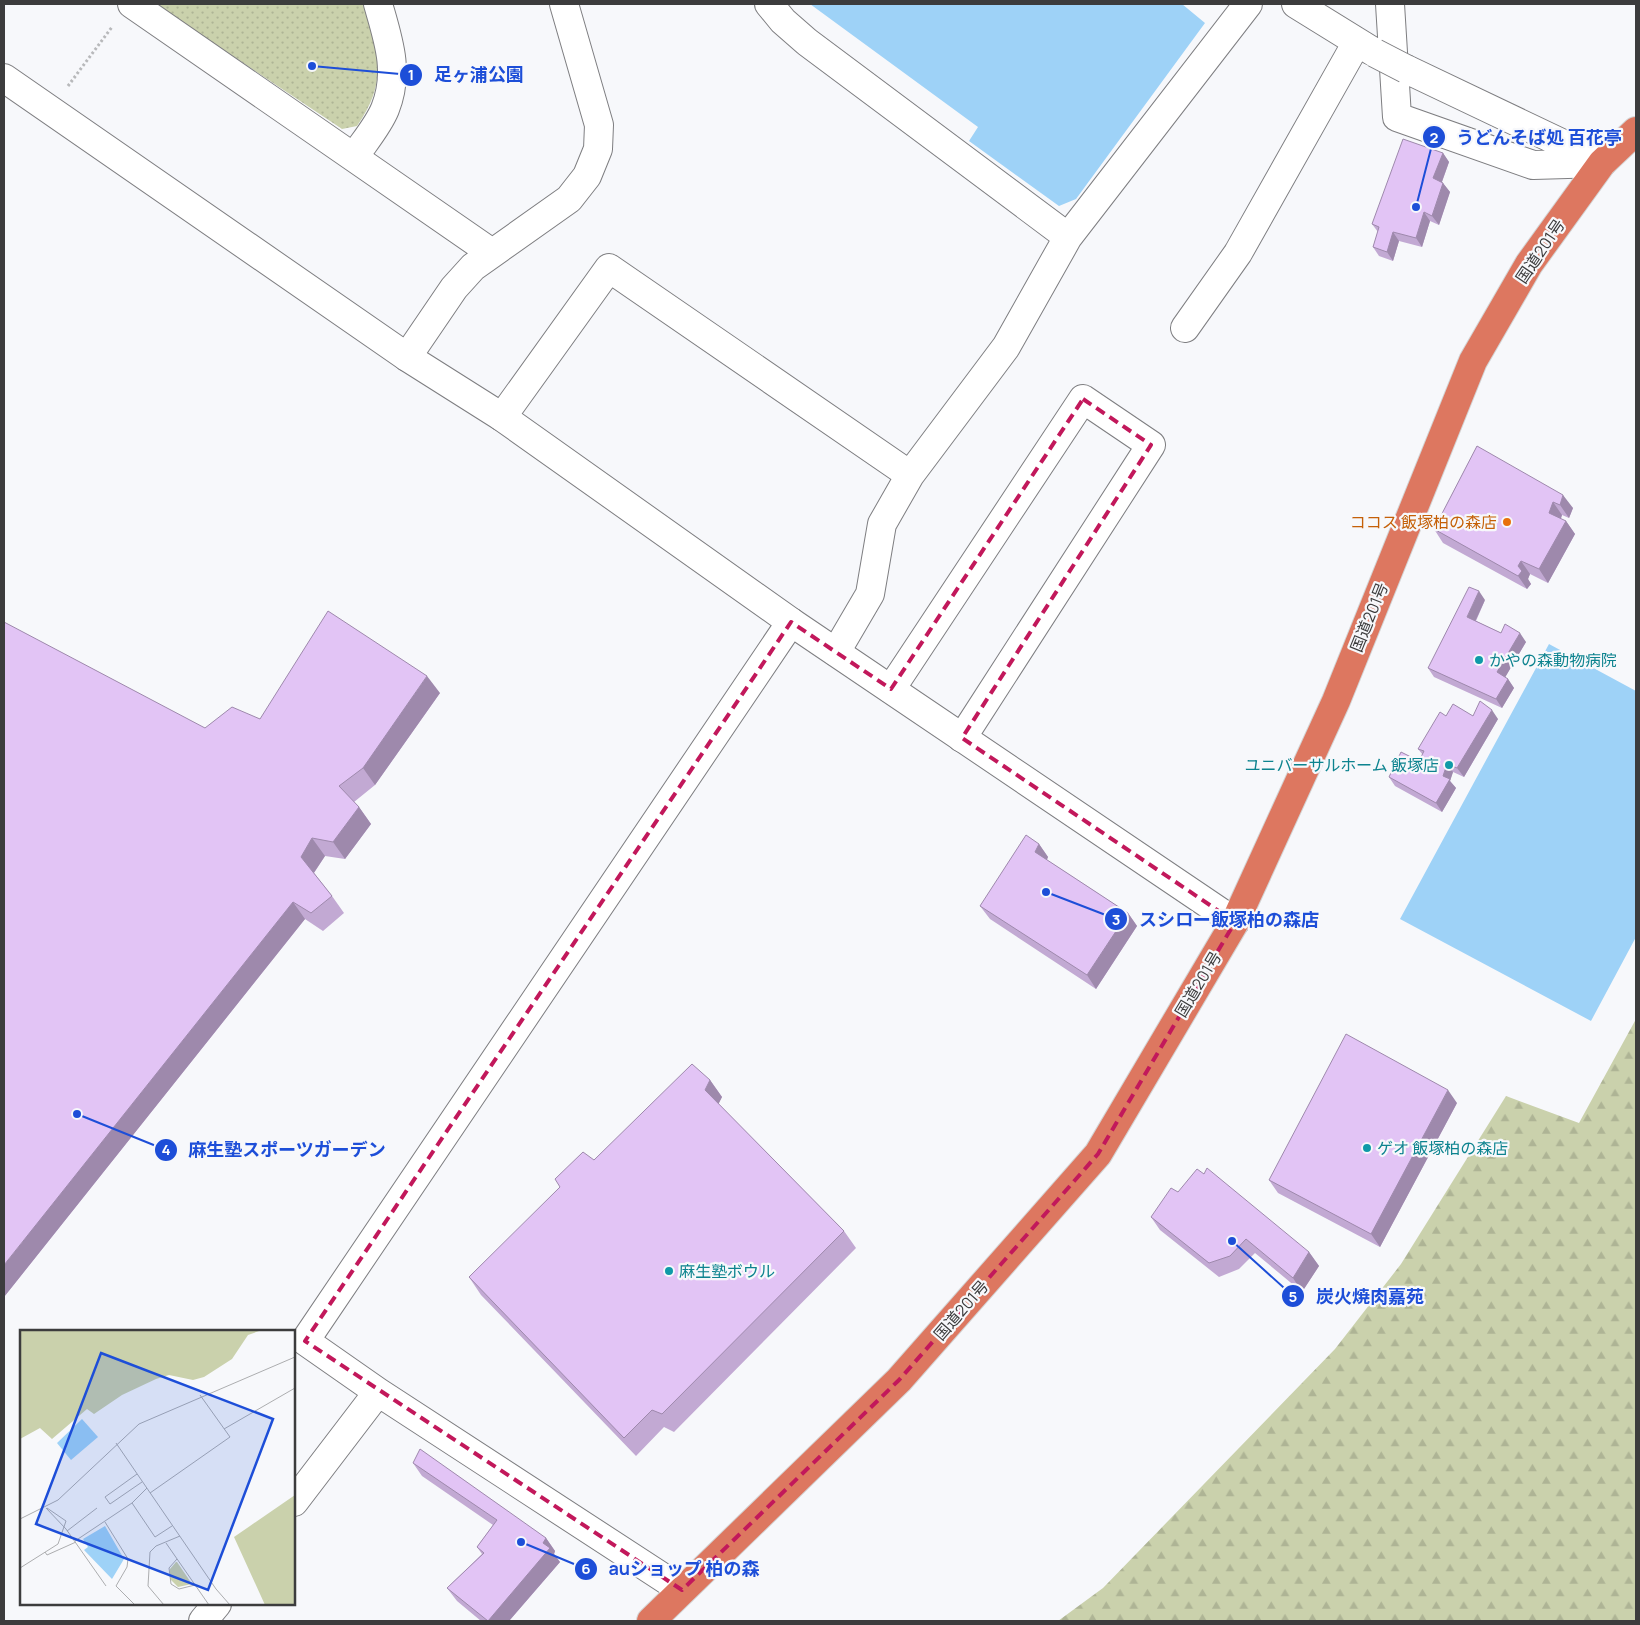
<svg xmlns="http://www.w3.org/2000/svg" width="1640" height="1625" viewBox="0 0 1640 1625" font-family="Manrope,'Noto Sans JP',sans-serif">
<style>
.forest{fill:url(#forest-firs)}
.park{fill:url(#park-dots)}
.water{fill:#9ed2f7}
.lines{fill:none;stroke-linecap:round;stroke-linejoin:round}
.street-casing{stroke:#7e7e81;stroke-width:30}
.secondary-casing{stroke:#7e7e81;stroke-width:30}
.highway-casing{stroke:#d4d4d4;stroke-width:30}
.path{stroke:#b8b9bb;stroke-width:3;stroke-dasharray:2.5 2.5;stroke-linecap:butt}
.street{stroke:#fff;stroke-width:28}
.secondary{stroke:#fff;stroke-width:28}
.highway{stroke:#dd7760;stroke-width:28}
.street-bridge-casing{stroke:#7e7e81;stroke-width:30;stroke-linecap:butt}
.street-bridge{stroke:#fff;stroke-width:28}
.wall{fill:#c2a9d3}
.shaded-wall{fill:#9e89ac}
.building{fill:#e2c4f5;stroke:#9e89ac}
.marked{fill:none;stroke:#c2185b;stroke-width:4;stroke-dasharray:10 6;stroke-linejoin:round}
.food-dot{fill:#e8710a;stroke:#f7f8fb;stroke-width:2}
.culture-dot{fill:#0f9aa8;stroke:#f7f8fb;stroke-width:2}
.labels{text-anchor:middle;dominant-baseline:central;stroke-width:4.5;stroke-linejoin:round;paint-order:stroke}
.street-label{font-size:16px;fill:#3c3c3d;stroke:#f7f8fb}
.food-label{font-size:16px;fill:#c56008;stroke:#f7f8fb;text-anchor:end}
.culture-label{font-size:16px;fill:#0d838f;stroke:#f7f8fb;text-anchor:start}
.inset-road{fill:none;stroke:#acadaf;stroke-width:1}
.view{fill:#1d4ed8;fill-opacity:0.15;stroke:#1d4ed8;stroke-width:2.5}
.inset-edge{fill:none;stroke:#3c3c3d;stroke-width:2.5}
.leader{fill:none;stroke:#1d4ed8;stroke-width:2}
.callout-dot{fill:#1d4ed8;stroke:#f7f8fb;stroke-width:2}
.mark-label{font-size:15px;text-anchor:middle;font-weight:bold;fill:#fff}
.callout-label{font-size:18px;text-anchor:middle;font-weight:bold;fill:#1d4ed8;stroke:#f7f8fb;stroke-width:4.5;stroke-linejoin:round;paint-order:stroke}
</style>
<defs>
<pattern id="forest-firs" width="22" height="20" patternUnits="userSpaceOnUse" patternTransform="scale(1.25)"><rect width="22" height="20" fill="#cad1ac"/><path d="M5 1l3.5 6h-7zM16 11l3.5 6h-7z" fill="#aeb495"/></pattern>
<pattern id="park-dots" width="8" height="8" patternUnits="userSpaceOnUse" patternTransform="scale(1.25)"><rect width="8" height="8" fill="#cad1ac"/><path d="M2 2h.1M6 6h.1" fill="none" stroke="#aeb495" stroke-width="1.8" stroke-linecap="round"/></pattern>
</defs>
<rect width="100%" height="100%" fill="#f7f8fb"/>
<path class="forest" d="M1636 1019V1621H1058L1103 1588 1335 1349 1401 1264 1506 1096 1579 1123Z"/>
<path class="park" d="M155 4H363C378 53 389 80 357 126L342 129Z"/>
<path class="water" d="M810 4H1182L1205 23 1076 199 1059 206 969 141 978 127Z
M1549 644 1636 691V937L1591 1021 1400 919Z"/>
<g class="lines">
<g class="street-casing">
<path id="street" d="M132 4 492 253
M769 4 783 21 807 42 1068 237
M1296 4 1372 51
M1390 4 1397 117 1533 165 1602 163
M1406 69 1599 161
M354 157C364 142 378 126 385 109 400 72 388 39 378 4
M1185 328 1238 253 1357 42
M407 357 454 288 473 267 569 199 587 176 598 149 599 125 564 4
M502 417 609 268 910 475
M836 652 870 594 882 524 910 475 1006 347 1068 237 1248 4
M891 689 1083 399 1151 445 962 738
M294 1502 378 1392
M682 1590 378 1392 305 1341 791 622
M203 1621 217 1604"/>
</g>
<g class="secondary-casing">
<path id="secondary" d="M4 78 407 357 502 417 791 622 1235 922"/>
</g>
<g class="highway-casing">
<path id="highway" d="M651 1621 899 1380 1098 1154 1235 922 1336 701 1473 361 1529 264 1602 163 1636 131"/>
</g>
<path class="path" d="M68 86 112 27"/>
<use href="#street" class="street"/>
<use href="#secondary" class="secondary"/>
<use href="#highway" class="highway"/>
<g class="street-bridge-casing">
<path id="street-bridge" d="M1375 53 1406 69"/>
</g>
<use href="#street-bridge" class="street-bridge"/>
</g>
<path class="wall" d="M1443 153 1449 162 1442 182 1450 192 1439 225 1430 221 1422 247 1399 241 1393 261 1379 256 1373 247 1378 232 1372 224Z
M1477 446 1573 508 1569 518 1562 515 1561 519 1566 521 1575 534 1548 583 1530 574 1528 579 1531 584 1527 589 1443 543 1434 529Z
M1485 600 1476 621 1501 633 1526 642 1505 677 1508 679 1514 688 1502 708 1434 677 1428 668Z
M440 693 375 785 354 802 359 807 371 824 345 859 325 856 314 873 332 896 344 913 323 931 305 919 4 1297 205 728 260 719Z
M1473 716 1498 719 1464 777 1453 772 1450 781 1456 788 1442 812 1395 786 1389 777 1419 761 1423 755 1418 749Z
M1039 844 1048 857 1047 860 1128 913 1137 926 1096 989 990 919 980 906Z
M710 1080 722 1097 718 1104 844 1231 856 1248 674 1432 664 1427 636 1456 481 1295 469 1277 594 1160Z
M1457 1103 1380 1247 1278 1193 1269 1180Z
M1151 1217 1309 1252 1319 1266 1302 1292 1255 1253 1239 1269 1219 1277 1160 1230Z
M413 1463 546 1538 555 1551 554 1554 560 1562 509 1621H481L457 1601 447 1588 482 1554 477 1547 493 1525 422 1476Z"/>
<path class="shaded-wall" d="M1443 153 1449 162 1440 187 1433 178Z
M1443 183 1450 192 1439 225 1432 216Z
M1424 212 1430 221 1422 247 1416 238Z
M1393 232 1399 241 1393 261 1387 252Z
M1563 495 1573 508 1569 518 1560 505Z
M1553 502 1562 515 1558 526 1549 513Z
M1566 521 1575 534 1548 583 1539 569Z
M1521 561 1530 574 1528 579 1531 584 1527 589 1518 576V566Z
M1479 591 1485 600 1473 626 1467 617Z
M1520 633 1526 642 1503 681 1497 672Z
M427 676 440 693 375 785 363 768Z
M1508 679 1514 688 1502 708 1496 699Z
M1492 710 1498 719 1464 777 1457 768Z
M1447 764 1453 772 1450 781 1456 788 1442 812 1436 803 1443 776Z
M359 807 371 824 345 859 333 842Z
M312 838 325 856 313 874 301 857Z
M1039 844 1048 857 1044 865 1035 852Z
M293 902 305 919 4 1297V1265Z
M1128 913 1137 926 1096 989 1087 975Z
M710 1080 722 1097 717 1107 705 1090Z
M1448 1090 1457 1103 1380 1247 1371 1234Z
M1309 1252 1319 1266 1302 1292 1293 1278Z
M546 1538 555 1551 554 1554 560 1562 509 1621H488Z"/>
<path class="building" d="M1403 139 1443 153 1433 178 1443 183 1432 216 1424 212 1416 238 1393 232 1387 252 1373 247 1379 227 1372 224Z
M1477 446 1563 495 1560 505 1553 502 1549 513 1566 521 1539 569 1521 561 1518 566 1522 571 1518 576 1434 529Z
M1469 587 1479 591 1467 617 1501 633 1505 624 1520 633 1497 672 1508 679 1496 699 1428 668Z
M328 611 427 676 363 768 339 786 359 807 333 842 312 838 301 857 332 896 311 913 293 902 4 1265V622L205 728 232 707 260 719Z
M1480 701 1492 710 1457 768 1447 764 1443 776 1450 779 1436 803 1389 777 1401 752 1419 761 1424 751 1418 749 1440 712 1446 716 1453 704 1473 716Z
M1026 835 1039 844 1035 852 1128 913 1087 975 980 906Z
M1346 1034 1448 1090 1371 1234 1269 1180Z
M692 1064 710 1080 705 1090 844 1231 662 1414 652 1410 624 1438 469 1277 560 1187 555 1179 583 1152 594 1160Z
M1207 1168 1309 1252 1293 1278 1246 1239 1230 1256 1209 1263 1151 1217 1171 1188 1178 1192 1197 1169 1204 1174Z
M420 1449 546 1538 543 1543 550 1548 488 1621 447 1588 484 1553 477 1547 497 1520 413 1463Z"/>
<path class="marked" d="M1083 399 1151 445 962 738 1235 922 1098 1154 899 1380 682 1590 305 1341 791 622 891 689Z"/>
<circle class="food-dot" cx="1507" cy="522" r="5"/>
<g class="culture-dot">
<circle cx="1479" cy="660" r="5"/>
<circle cx="1449" cy="765" r="5"/>
<circle cx="1367" cy="1148" r="5"/>
<circle cx="669" cy="1271" r="5"/>
</g>
<g class="labels">
<g class="street-label">
<text transform="translate(1540 251) rotate(-56)">国道201号</text>
<text transform="translate(1369 617) rotate(-68)">国道201号</text>
<text transform="translate(1198 984) rotate(-59)">国道201号</text>
<text transform="translate(961 1310) rotate(-49)">国道201号</text>
</g>
<g class="food-label">
<text x="1497" y="522">ココス 飯塚柏の森店</text>
</g>
<g class="culture-label">
<text x="1489" y="660">かやの森動物病院</text>
<text x="1439" y="765" text-anchor="end">ユニバーサルホーム 飯塚店</text>
<text x="1377" y="1148">ゲオ 飯塚柏の森店</text>
<text x="679" y="1271">麻生塾ボウル</text>
</g>
</g>
<g transform="translate(20 1330)">
<rect width="275" height="275" fill="#f7f8fb"/>
<path d="M242 0 228 5 212 29 184 47 173 50 149 45 136 49 102 65 74 84 67 79 32 109 20 98 0 109V0ZM275 165V275H245L214 207Z" fill="#cad1ac"/>
<path d="M156 232H157L172 254 158 257 150 249V239Z" fill="#cad1ac"/>
<path d="M62 89 78 107 51 130 37 113ZM85 196 104 229 92 249 64 220 68 217 63 209Z" fill="#9ed2f7"/>
<path class="inset-road" d="M204 99 275 58M96 113 196 259 210 275M117 144 85 167 90 174 122 152M130 163 210 107 180 65M112 173 135 207 152 196M26 178 46 199 86 256M0 189 38 170 119 94 275 27M85 192 108 229 107 237 96 256 115 275M47 201 77 178M55 211 112 173 127 158M146 213 189 275M25 222 27 225 56 212M157 229 149 238 151 254 159 259 175 255M0 238 38 214 46 191 27 178M144 275 128 256 130 222 136 216 160 206"/>
<path class="view" d="M81 23 253 89 188 260 16 194Z"/>
<rect width="275" height="275" class="inset-edge"/>
</g>
<path class="leader" d="M312 66L411 75M1416 207L1434 137M1046 892L1116 919M77 1114L166 1150M1232 1241L1293 1296M521 1542L586 1569"/>
<g class="callout-dot">
<circle cx="312" cy="66" r="5"/>
<circle cx="1416" cy="207" r="5"/>
<circle cx="1046" cy="892" r="5"/>
<circle cx="77" cy="1114" r="5"/>
<circle cx="1232" cy="1241" r="5"/>
<circle cx="521" cy="1542" r="5"/>
<circle cx="411" cy="75" r="12"/>
<circle cx="1434" cy="137" r="12"/>
<circle cx="1116" cy="919" r="12"/>
<circle cx="166" cy="1150" r="12"/>
<circle cx="1293" cy="1296" r="12"/>
<circle cx="586" cy="1569" r="12"/>
</g>
<g class="mark-label">
<text x="411" y="80">1</text>
<text x="1434" y="143">2</text>
<text x="1116" y="925">3</text>
<text x="166" y="1155">4</text>
<text x="1293" y="1302">5</text>
<text x="586" y="1574">6</text>
</g>
<g class="callout-label">
<text x="479" y="81">足ヶ浦公園</text>
<text x="1539" y="144">うどんそば処 百花亭</text>
<text x="1229" y="926">スシロー飯塚柏の森店</text>
<text x="287" y="1156">麻生塾スポーツガーデン</text>
<text x="1370" y="1303">炭火焼肉嘉苑</text>
<text x="684" y="1575">auショップ 柏の森</text>
</g>
<rect width="1640" height="1625" fill="none" stroke="#3c3c3d" stroke-width="10"/>
</svg>
